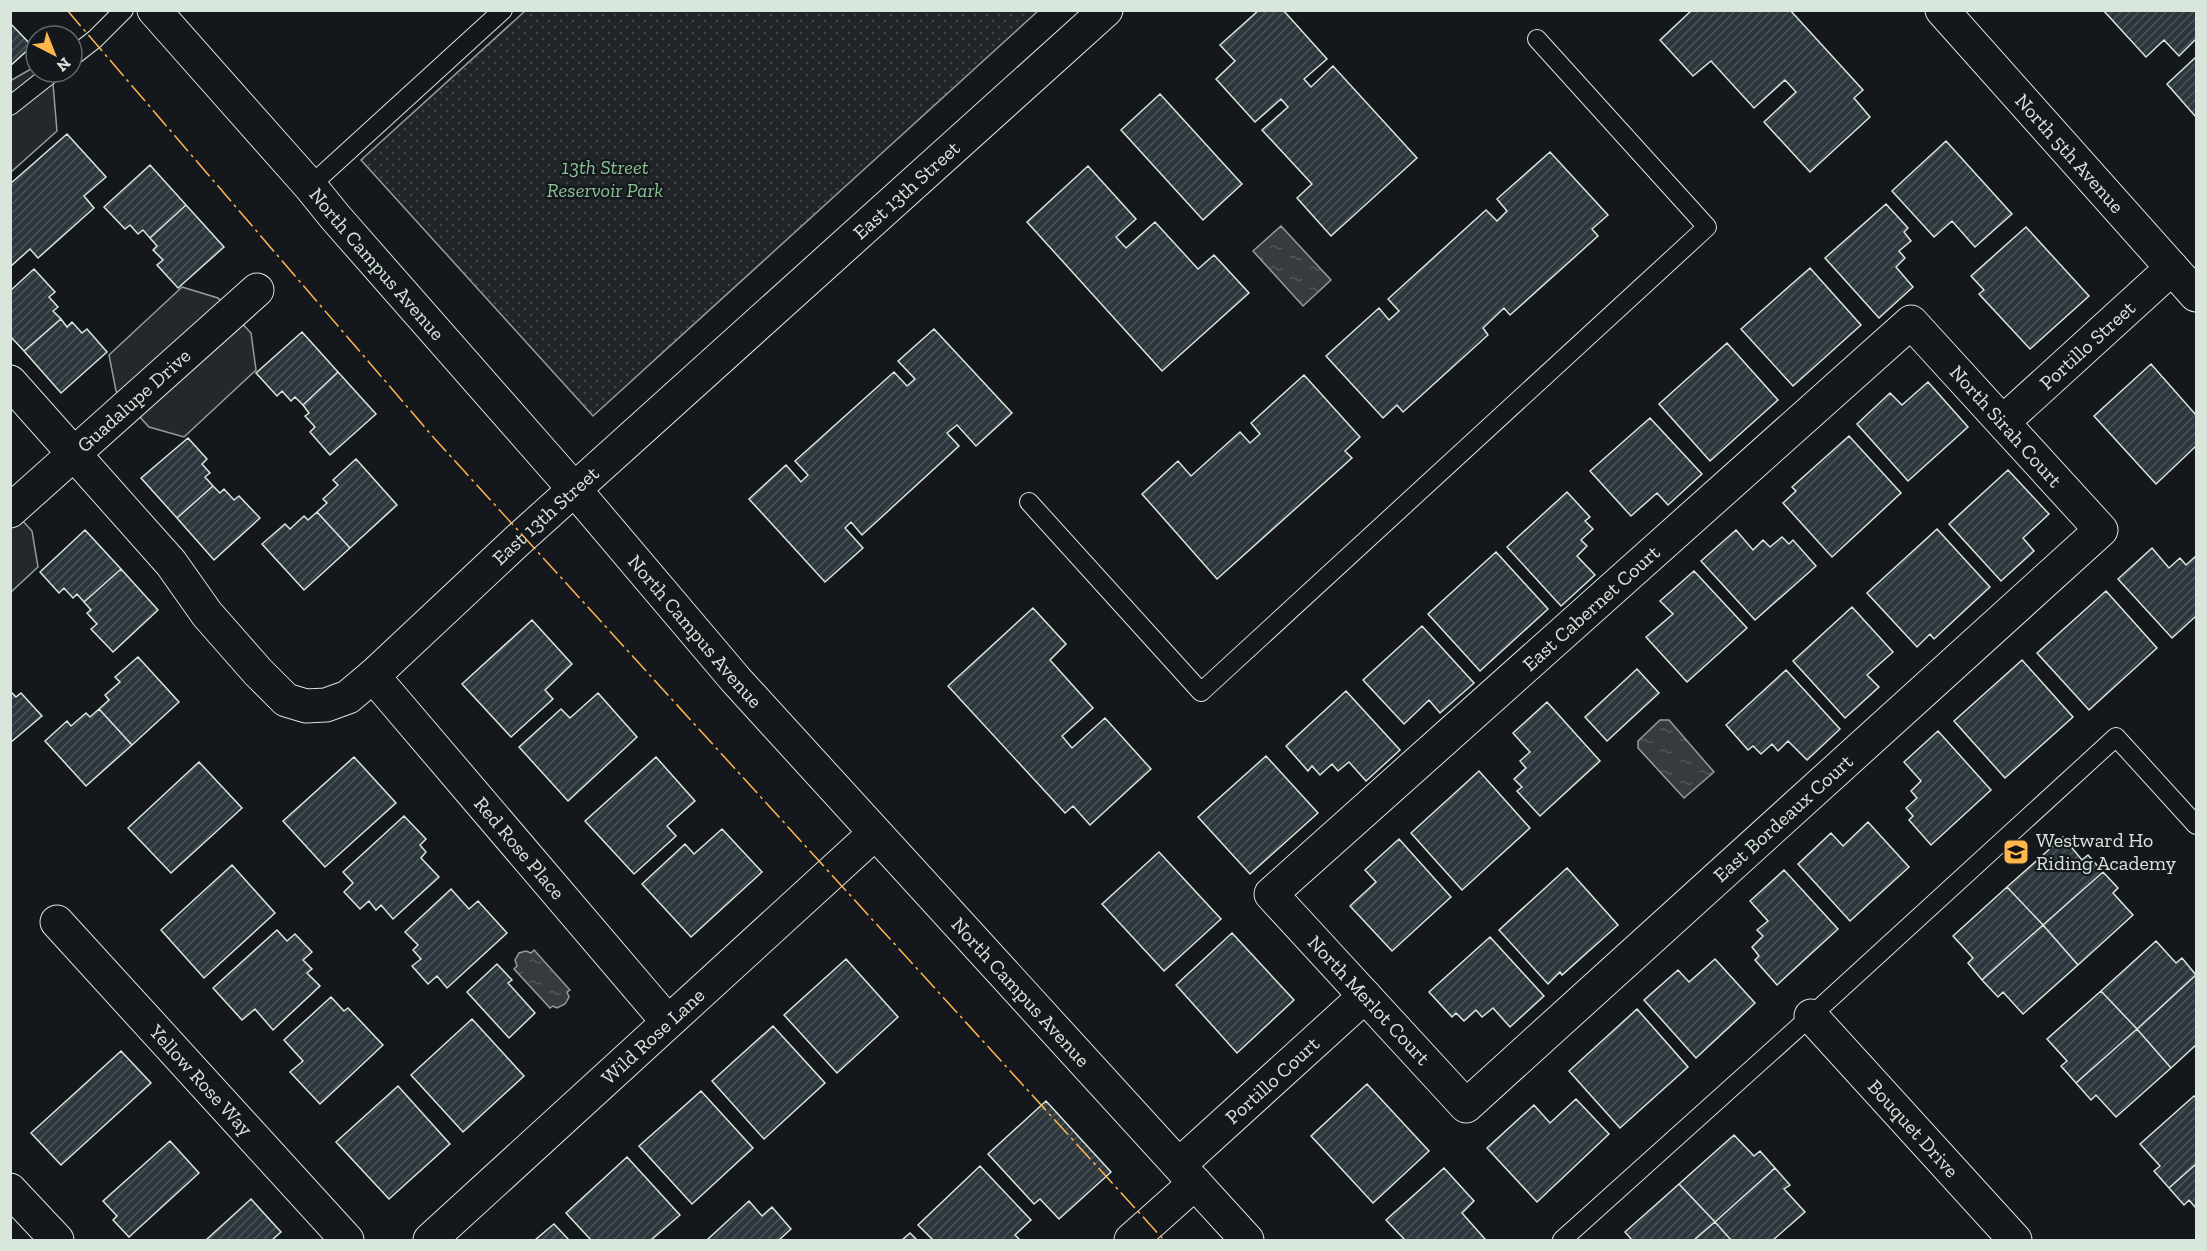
<svg xmlns="http://www.w3.org/2000/svg" width="2207" height="1251" viewBox="0 0 2207 1251" font-family="'Zilla Slab',serif">
<style>
.park{fill:url(#park-dots);stroke:#939e99;stroke-width:1.5}
.parking{fill:#24282b;stroke:#939e99;stroke-width:1.5}
.water{fill:url(#water-ripples);stroke:#939e99;stroke-width:1.5}
.building{fill:url(#building-hatch);stroke:#d8e6dc;stroke-width:1.5}
.lines{fill:none;stroke-linecap:round;stroke-linejoin:round}
.service-casing{stroke:#d8e6dc;stroke-width:20}
.minor-casing{stroke:#d8e6dc;stroke-width:35}
.secondary-casing{stroke:#d8e6dc;stroke-width:35}
.service{stroke:#14181c;stroke-width:18}
.minor{stroke:#14181c;stroke-width:33}
.secondary{stroke:#14181c;stroke-width:33}
.power{stroke:#ffb74d;stroke-width:1.5;stroke-dasharray:21 4.5 3 4.5;stroke-linecap:butt}
.labels{text-anchor:middle;dominant-baseline:central;stroke-width:4.5;stroke-linejoin:round;paint-order:stroke}
.street-label{font-size:20px;fill:#d8e6dc;stroke:#14181c}
.park-label{font-size:20px;font-style:italic;fill:#8ac095;stroke:#14181c}
.poi-label{font-size:20px;fill:#d8e6dc;stroke:#14181c;text-anchor:start}
</style>
<defs>
<pattern id="park-dots" width="8" height="8" patternUnits="userSpaceOnUse" patternTransform="scale(1.5)"><rect width="8" height="8" fill="#202428"/><path d="M2 2h.1M6 6h.1" fill="none" stroke="#404447" stroke-width="1.8" stroke-linecap="round"/></pattern>
<pattern id="water-ripples" width="26" height="14" patternUnits="userSpaceOnUse" patternTransform="scale(1.5)"><rect width="26" height="14" fill="#363b3e"/><path d="M2 4q2-2 4 0t4 0M15 11q2-2 4 0t4 0" fill="none" stroke="#525759"/></pattern>
<pattern id="building-hatch" width="6" height="6" patternUnits="userSpaceOnUse" patternTransform="scale(1.5)"><rect width="6" height="6" fill="#2c363c"/><path d="M-1 1l2-2M0 6l6-6M5 7l2-2" fill="none" stroke="#4a5358"/></pattern>
</defs>
<rect width="100%" height="100%" fill="#14181c"/>
<path class="park" d="M525 11V10L1038 11 593 416 361 160Z"/>
<path class="parking" d="M36 66V72H52L57 131 11 172 10 81Z
M182 287 218 298 251 333 256 370 184 437 149 427 116 391 109 355Z
M10 507 32 531 38 567 11 592Z"/>
<path class="water" d="M1281 226 1331 280 1303 306 1253 251Z
M1660 720H1669L1714 772 1684 798 1638 748V741Z
M534 950 570 990 567 992 569 997 565 1004 557 1008 553 1006 550 1008 514 969 517 966 515 960 519 953 526 951 531 953Z"/>
<path class="building" d="M1259 10H1283L1327 59 1304 79 1311 87 1333 66 1417 158 1331 236 1297 198 1312 184 1262 130 1288 107 1281 99 1255 122 1216 79 1235 61 1220 45Z
M1692 10H1790L1863 90 1854 98 1870 117 1810 172 1764 122 1796 92 1785 80 1754 108 1711 61 1693 76 1660 40Z
M2103 10H2196V39L2179 56 2164 40 2146 57Z
M10 23 32 46 10 66Z
M2196 57V117L2167 84Z
M1160 94 1242 184 1203 220 1121 130Z
M67 134 106 177 84 196 94 208 38 258 30 249 11 266 10 184Z
M1946 141 2012 214 1975 247 1952 221 1934 237 1892 191Z
M1550 152 1608 215 1592 229 1598 236 1510 315 1504 308 1483 328 1488 335 1403 412 1397 405 1383 418 1326 356 1379 308 1389 320 1399 311 1388 299 1486 210 1497 221 1507 211 1497 199Z
M150 165 186 205 150 238 143 230 138 234 130 225 125 229 104 207Z
M1088 166 1136 219 1116 237 1126 248 1155 222 1198 269 1214 255 1249 293 1162 371 1027 222Z
M1886 204 1908 228 1904 232 1911 241 1899 251 1905 258 1896 267 1913 287 1879 318 1825 258Z
M186 205 224 247 178 288 157 265 163 260 153 250 157 246 150 238Z
M2026 227 2089 296 2030 349 1979 294 1984 290 1971 276Z
M1810 268 1861 325 1793 386 1741 329Z
M34 269 55 292 49 297 58 307 53 311 61 319 24 351 10 336V291Z
M61 319 67 327 72 322 82 333 87 329 107 352 61 393 24 351Z
M934 329 1012 413 976 446 957 425 947 433 959 446 862 535 851 522 845 528 863 548 825 582 749 499 786 465 801 482 808 475 795 461 894 372 907 386 915 379 898 361Z
M302 332 338 372 303 405 295 397 291 401 282 391 277 396 256 373Z
M1727 343 1778 400 1710 461 1659 404Z
M2151 364 2196 415V446L2156 484 2094 416Z
M338 372 376 414 330 455 310 432 315 427 305 416 309 413 303 405Z
M1304 375 1360 437 1345 451 1352 458 1217 579 1142 494 1178 461 1191 476 1240 432 1250 443 1260 434 1251 423Z
M1928 382 1968 427 1908 481 1857 424 1890 393 1902 405Z
M1650 418 1702 474 1668 505 1657 493 1631 516 1590 471Z
M1849 436 1901 493 1832 557 1783 503 1796 491 1792 487Z
M188 438 207 459 202 464 210 473 205 477 213 486 177 518 141 478Z
M356 459 397 505 350 548 317 512 327 503 323 499 338 485 333 480Z
M2008 470 2049 514 2023 538 2034 551 2001 581 1949 524Z
M213 486 220 493 224 489 234 500 239 496 260 518 214 560 177 518Z
M1567 492 1590 517 1585 521 1593 529 1581 540 1587 546 1577 556 1595 575 1561 606 1507 547Z
M317 512 350 548 304 590 262 544 285 524 290 529 304 516 308 520Z
M1937 529 1990 587 1934 639 1930 634 1917 647 1867 593Z
M85 530 121 569 84 602 77 594 73 598 64 588 59 593 40 572Z
M1736 530 1753 550 1763 540 1770 547 1782 537 1789 544 1793 540 1816 566 1755 620 1701 561Z
M2152 548 2169 568 2180 558 2186 565 2196 556V616L2172 638 2118 579Z
M1496 552 1548 609 1480 671 1428 614Z
M121 569 158 610 113 652 91 629 97 624 87 613 91 610 84 602Z
M1694 571 1747 628 1687 682 1646 637 1673 614 1660 601Z
M2106 591 2157 648 2089 710 2037 653Z
M1852 607 1893 652 1867 675 1879 687 1845 718 1793 661Z
M1033 608 1066 644 1050 660 1093 708 1062 736 1072 748 1105 718 1151 769 1090 825 1073 806 1065 813 948 686Z
M532 620 572 664 545 690 553 699 511 737 462 684Z
M1422 626 1474 683 1440 713 1429 700 1404 724 1363 680Z
M138 657 179 702 132 745 99 709 109 700 105 695 120 682 115 677Z
M2022 660 2073 717 2005 778 1954 721Z
M1637 669 1659 693 1607 741 1585 717Z
M1786 670 1840 729 1807 760 1788 741 1778 751 1772 744 1761 754 1753 746 1748 750 1726 725Z
M10 691 16 697 21 693 42 716 10 743Z
M1346 691 1400 750 1366 781 1349 762 1338 771 1332 764 1320 775 1312 766 1308 771 1286 746Z
M598 693 637 737 568 801 519 747 561 709 570 718Z
M1547 702 1600 761 1540 816 1517 791 1522 787 1514 779 1526 768 1520 761 1530 752 1513 733Z
M99 709 132 745 86 786 45 741 67 721 71 726 86 713 90 717Z
M1938 731 1991 790 1931 845 1909 820 1913 816 1906 808 1917 798 1911 791 1921 781 1904 762Z
M1266 756 1318 813 1250 874 1198 817Z
M354 757 396 803 325 867 283 821Z
M656 757 695 801 667 826 676 836 634 874 585 821Z
M199 762 242 808 171 873 128 828Z
M1479 771 1530 828 1462 890 1411 833Z
M404 816 426 839 420 845 426 852 421 858 439 877 393 919 381 905 376 910 369 901 360 909 344 892 353 883 343 872Z
M1868 822 1909 867 1850 921 1798 864 1831 833 1843 846Z
M722 829 762 872 691 937 642 884 685 844 694 854Z
M2063 837 2082 860 2088 855 2103 872 2043 925 2007 887Z
M1399 839 1451 897 1392 951 1350 906 1376 882 1365 870Z
M1159 852 1221 919 1164 971 1102 904Z
M232 865 275 913 204 978 161 930Z
M1567 868 1618 925 1562 975 1560 972 1548 984 1499 930Z
M1784 870 1838 929 1777 985 1755 960 1759 956 1752 947 1763 936 1757 930 1768 921 1750 901Z
M2103 872 2118 888 2113 893 2133 915 2078 965 2043 925Z
M2007 887 2043 925 1982 980 1968 963 1973 958 1953 936Z
M451 889 469 909 478 901 507 933 447 988 437 976 428 984 412 966 421 959 413 950 418 945 405 932Z
M2043 925 2078 965 2023 1014 2003 992 1998 997 1982 980Z
M277 930 287 941 295 934 312 952 303 960 312 969 307 973 320 986 273 1030 255 1009 242 1020 213 988Z
M1232 933 1294 1000 1237 1053 1176 985Z
M1490 937 1544 996 1510 1027 1493 1008 1482 1017 1476 1010 1464 1021 1456 1013 1452 1017 1429 992Z
M2156 941 2176 963 2182 958 2196 975 2137 1029 2101 991Z
M846 959 898 1017 837 1073 784 1015Z
M1715 959 1755 1003 1696 1058 1644 1000 1678 970 1689 982Z
M497 964 512 980 508 983 535 1013 509 1038 467 992Z
M2196 975V1045L2171 1068 2137 1029Z
M2101 991 2137 1029 2076 1083 2061 1066 2067 1061 2047 1039Z
M331 997 344 1011 348 1008 383 1045 320 1104 290 1072 303 1061 284 1040Z
M1637 1009 1688 1067 1620 1128 1569 1071Z
M472 1019 524 1076 463 1132 411 1075Z
M773 1026 825 1083 764 1139 712 1081Z
M2137 1029 2171 1068 2116 1117 2096 1095 2091 1100 2076 1083Z
M121 1051 151 1083 61 1165 31 1133Z
M1367 1084 1429 1151 1373 1203 1311 1136Z
M398 1086 450 1144 389 1199 336 1142Z
M701 1091 753 1148 692 1204 639 1146Z
M2194 1096 2196 1098V1164L2169 1188 2154 1171 2160 1166 2140 1144Z
M1576 1099 1609 1134 1537 1202 1487 1148 1534 1105 1550 1123Z
M1046 1101 1111 1172 1059 1219 1040 1199 1034 1204 988 1154Z
M1734 1135 1754 1156 1760 1151 1775 1168 1715 1222 1679 1184Z
M170 1141 199 1173 129 1237 113 1220 117 1216 103 1201Z
M627 1157 680 1215 651 1240H591L566 1213Z
M2196 1164V1208L2189 1200 2184 1205 2169 1188Z
M980 1166 1031 1220 1015 1235 1020 1240H933L918 1225Z
M1444 1168 1474 1201 1462 1213 1485 1239 1483 1240H1405L1386 1220Z
M1775 1168 1790 1185 1784 1189 1805 1212 1773 1240H1731L1715 1222Z
M1679 1184 1715 1222 1694 1240H1632L1625 1232Z
M251 1199 281 1232 272 1240H206Z
M749 1201 762 1216 772 1207 791 1229 779 1240H707Z
M1715 1222 1731 1240H1694Z
M554 1224 569 1240H535Z
M910 1233 917 1240H902Z"/>
<g class="lines">
<g class="service-casing">
<path id="service" d="M72 57 95 39 124 10
M10 106 53 72
M310 186 503 10
M1029 502 1201 692 1707 227 1537 39
M1562 1240 1811 1016 2116 737 2196 825"/>
</g>
<g class="minor-casing">
<g id="minor">
<path id="s1" d="M1942 10 2196 295"/>
<path d="M1911 322 2101 530 1466 1106 1271 894Z"/>
<path id="s2" d="M10 382 171 563 207 614 258 672 286 700 306 706 326 705 348 697 373 676 517 541 1106 10"/>
<path id="s3" d="M2003 422 2172 268"/>
<path id="s4" d="M10 511 257 290"/>
<path id="s5" d="M373 676 668 1022"/>
<path id="s6" d="M57 922 347 1240"/>
<path id="s7" d="M1811 1016 2015 1240"/>
<path id="s8" d="M1179 1165 1365 996"/>
<path d="M10 1190 57 1240"/>
<path id="s9" d="M430 1240 875 833"/>
<path d="M1131 1240 1195 1183"/>
</g>
</g>
<g class="secondary-casing">
<g id="secondary">
<path id="s10" d="M154 10 310 186 336 218 575 490 736 680 1247 1240"/>
</g>
</g>
<use href="#service" class="service"/>
<use href="#minor" class="minor"/>
<use href="#secondary" class="secondary"/>
<path class="power" d="M67 10 434 438 1164 1240"/>
</g>
<defs>
<g id="school-square" transform="scale(1.35)"><rect x="-9" y="-9" width="18" height="18" rx="4" fill="#ffb74d" stroke="#14181c"/><path d="M0-5L7-2L0 1L-7-2ZM-4 1L0 2.5L4 1V4Q0 6-4 4Z" fill="#111"/></g>
</defs>
<g fill-rule="evenodd">
<use href="#school-square" x="2016" y="852"/>
</g>
<g class="labels">
<g class="street-label">
<text stroke="none"><textPath href="#s1" startOffset="192">North 5th Avenue</textPath></text>
<text stroke="none"><textPath href="#s2" startOffset="1240">East 13th Street</textPath></text>
<text stroke="none"><textPath href="#s10" startOffset="338">North Campus Avenue</textPath></text>
<text stroke="none"><textPath href="#s3" startOffset="114">Portillo Street</textPath></text>
<text stroke="none"><textPath href="#s4" startOffset="166">Guadalupe Drive</textPath></text>
<text transform="translate(2006 426) rotate(48)">North Sirah Court</text>
<text stroke="none"><textPath href="#s2" startOffset="754">East 13th Street</textPath></text>
<text transform="translate(1591 608) rotate(-42)">East Cabernet Court</text>
<text stroke="none"><textPath href="#s10" startOffset="824">North Campus Avenue</textPath></text>
<text transform="translate(1783 818) rotate(-42)">East Bordeaux Court</text>
<text stroke="none"><textPath href="#s5" startOffset="226">Red Rose Place</textPath></text>
<text stroke="none"><textPath href="#s10" startOffset="1310">North Campus Avenue</textPath></text>
<text transform="translate(1369 1000) rotate(47)">North Merlot Court</text>
<text stroke="none"><textPath href="#s9" startOffset="302">Wild Rose Lane</textPath></text>
<text stroke="none"><textPath href="#s8" startOffset="126">Portillo Court</textPath></text>
<text stroke="none"><textPath href="#s6" startOffset="214">Yellow Rose Way</textPath></text>
<text stroke="none"><textPath href="#s7" startOffset="152">Bouquet Drive</textPath></text>
</g>
<g class="park-label">
<text x="605" y="167">13th Street<tspan x="605" dy="23">Reservoir Park</tspan></text>
</g>
<g class="poi-label">
<text x="2036" y="840">Westward Ho<tspan x="2036" dy="23">Riding Academy</tspan></text>
</g>
</g>
<rect width="2207" height="1251" fill="none" stroke="#d8e6dc" stroke-width="24"/>
<g transform="translate(54 54) rotate(138)"><circle r="28" fill="#14181c" stroke="#626a69" stroke-width="1.5"/>
<path d="M0-4.5L10 22L0 15L-10 22Z" fill="#ffb74d"/>
<text y="-9" font-size="16" font-weight="bold" text-anchor="middle" fill="#d8e6dc">N</text>
</g>
</svg>
